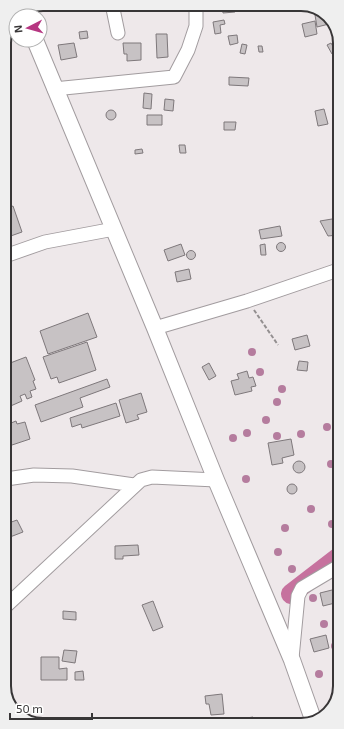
<svg xmlns="http://www.w3.org/2000/svg" width="344" height="729" viewBox="0 0 344 729" font-family="'Exo 2',sans-serif">
<style>
.lines{fill:none;stroke-linecap:round;stroke-linejoin:round}
.river{stroke:#c6729e;stroke-width:20}
.building{fill:#c7c2c4;stroke:#7e787b}
.minor-casing{stroke:#a29c9f;stroke-width:15}
.tertiary-casing{stroke:#a29c9f;stroke-width:18}
.path{stroke:#938f90;stroke-width:2;stroke-dasharray:4 2;stroke-linecap:butt}
.minor{stroke:#fff;stroke-width:13}
.tertiary{stroke:#fff;stroke-width:16}
.tree{fill:#b57c9e}
.rim{fill:none;stroke:#383637;stroke-width:2}
</style>
<rect width="100%" height="100%" fill="#eee8ea"/>
<g class="lines">
<path class="river" d="M291 594 339 557"/>
</g>
<path class="building" d="M133 7a4 4 0 1 1 8 0a4 4 0 1 1-8 0Z
M222 4H234L235 12 223 13Z
M314 9 324 12 333 23 317 27Z
M224 20 225 24 220 25 221 33 215 34 213 22Z
M315 21 317 34 305 37 302 24Z
M87 31 88 38 80 39 79 32Z
M156 34H167L168 57 157 58Z
M237 35 238 43 230 45 228 36Z
M74 43 77 57 61 60 58 45Z
M123 43H141V60L127 61V54H124Z
M331 43 336 52 332 54 327 45Z
M242 44 247 45 245 54 240 53Z
M258 46H262L263 52H259Z
M229 77 249 78 248 86 229 85Z
M144 93 152 94 151 109 143 108Z
M165 99 174 100 173 111 164 110Z
M324 109 328 124 318 126 315 111Z
M106 115a5 5 0 1 1 10 0a5 5 0 1 1-10 0Z
M147 115H162V125H147Z
M224 122H236L235 130H224Z
M179 145H185L186 153H180Z
M142 149 143 153 135 154V150Z
M13 206 22 232 5 238V209Z
M338 218V235L328 236 320 221Z
M280 226 282 236 261 239 259 230Z
M276.5 247a4.5 4.5 0 1 1 9 0a4.5 4.5 0 1 1-9 0Z
M181 244 185 255 168 261 164 250Z
M265 244 266 255H261L260 245Z
M186.5 255a4.5 4.5 0 1 1 9 0a4.5 4.5 0 1 1-9 0Z
M189 269 191 279 177 282 175 272Z
M88 313 97 337 48 354 40 331Z
M307 335 310 346 295 350 292 339Z
M87 342 96 370 59 383 57 377 51 379 43 357Z
M26 357 35 380 33 381 36 389 30 391 32 397 27 399 25 394 20 396 22 401 6 408 5 365Z
M299 361 308 362 307 371 297 370Z
M209 363 216 376 209 380 202 367Z
M247 371 249 378 253 377 256 386 251 387 252 391 235 395 231 381 239 379 237 374Z
M107 379 110 387 80 398 83 407 41 422 35 405Z
M141 393 147 412 137 415 139 419 126 423 119 400Z
M116 403 120 416 82 428 81 424 72 427 70 418Z
M16 421 17 424 25 422 30 439 6 447V425Z
M291 439 294 455 282 458 283 463 272 465 268 443Z
M293 467a6 6 0 1 1 12 0a6 6 0 1 1-12 0Z
M287 489a5 5 0 1 1 10 0a5 5 0 1 1-10 0Z
M17 520 23 532 10 537 8 532 6 533V524Z
M138 545 139 555 123 556V559H115V546Z
M340 588V631L336 632 333 619 338 618 335 603 323 606 320 593Z
M153 601 163 627 153 631 142 605Z
M63 611 76 612V620L63 619Z
M326 635 329 648 314 652 310 639Z
M64 650 77 651 75 663 62 661Z
M41 657H59V669L67 668V680H41Z
M83 671 84 680H75V672Z
M222 694 224 714 211 715 209 704H206L205 696Z
M253 717 254 723H221V722Z
M208 718 210 723H202L201 720Z"/>
<g class="lines">
<g class="minor-casing">
<path id="minor" d="M112 4 118 33
M54 89 174 77 188 50 196 26V4
M5 256 45 242 114 229
M155 328 247 301 338 270
M6 479 34 475 72 476 134 485
M6 606 141 480 152 477 216 480
M292 658 298 596 302 588 339 566"/>
</g>
<g class="tertiary-casing">
<path id="tertiary" d="M24 12 26 16
M35 40 155 328 216 480 292 660 314 722"/>
</g>
<path class="path" d="M254 310 278 345"/>
<use href="#minor" class="minor"/>
<use href="#tertiary" class="tertiary"/>
</g>
<g class="tree">
<circle cx="252" cy="352" r="4"/>
<circle cx="260" cy="372" r="4"/>
<circle cx="282" cy="389" r="4"/>
<circle cx="277" cy="402" r="4"/>
<circle cx="266" cy="420" r="4"/>
<circle cx="327" cy="427" r="4"/>
<circle cx="247" cy="433" r="4"/>
<circle cx="301" cy="434" r="4"/>
<circle cx="277" cy="436" r="4"/>
<circle cx="233" cy="438" r="4"/>
<circle cx="331" cy="464" r="4"/>
<circle cx="246" cy="479" r="4"/>
<circle cx="311" cy="509" r="4"/>
<circle cx="332" cy="524" r="4"/>
<circle cx="285" cy="528" r="4"/>
<circle cx="278" cy="552" r="4"/>
<circle cx="292" cy="569" r="4"/>
<circle cx="313" cy="598" r="4"/>
<circle cx="324" cy="624" r="4"/>
<circle cx="335" cy="646" r="4"/>
<circle cx="319" cy="674" r="4"/>
</g>
<path d="M0 0H344V729H0ZM43 11H301A32 32 0 0 1 333 43V686A32 32 0 0 1 301 718H43A32 32 0 0 1 11 686V43A32 32 0 0 1 43 11Z" fill="#efefef" fill-rule="evenodd"/>
<path class="rim" d="M43 11H301A32 32 0 0 1 333 43V686A32 32 0 0 1 301 718H43A32 32 0 0 1 11 686V43A32 32 0 0 1 43 11Z"/>
<g transform="translate(28 28) rotate(264)"><circle r="19" fill="#ffffff" stroke="#afafaf"/>
<path d="M0-3L7 15L0 10L-7 15Z" fill="#b63681"/>
<text y="-6" font-size="11" font-weight="bold" text-anchor="middle" fill="#383637">N</text>
</g>
<path d="M10 713v6h82v-6" fill="none" stroke="#383637" stroke-width="2"/>
<text x="16" y="713" font-size="12" fill="#383637" stroke="#ffffff" stroke-width="3" paint-order="stroke">50 m</text>
</svg>
